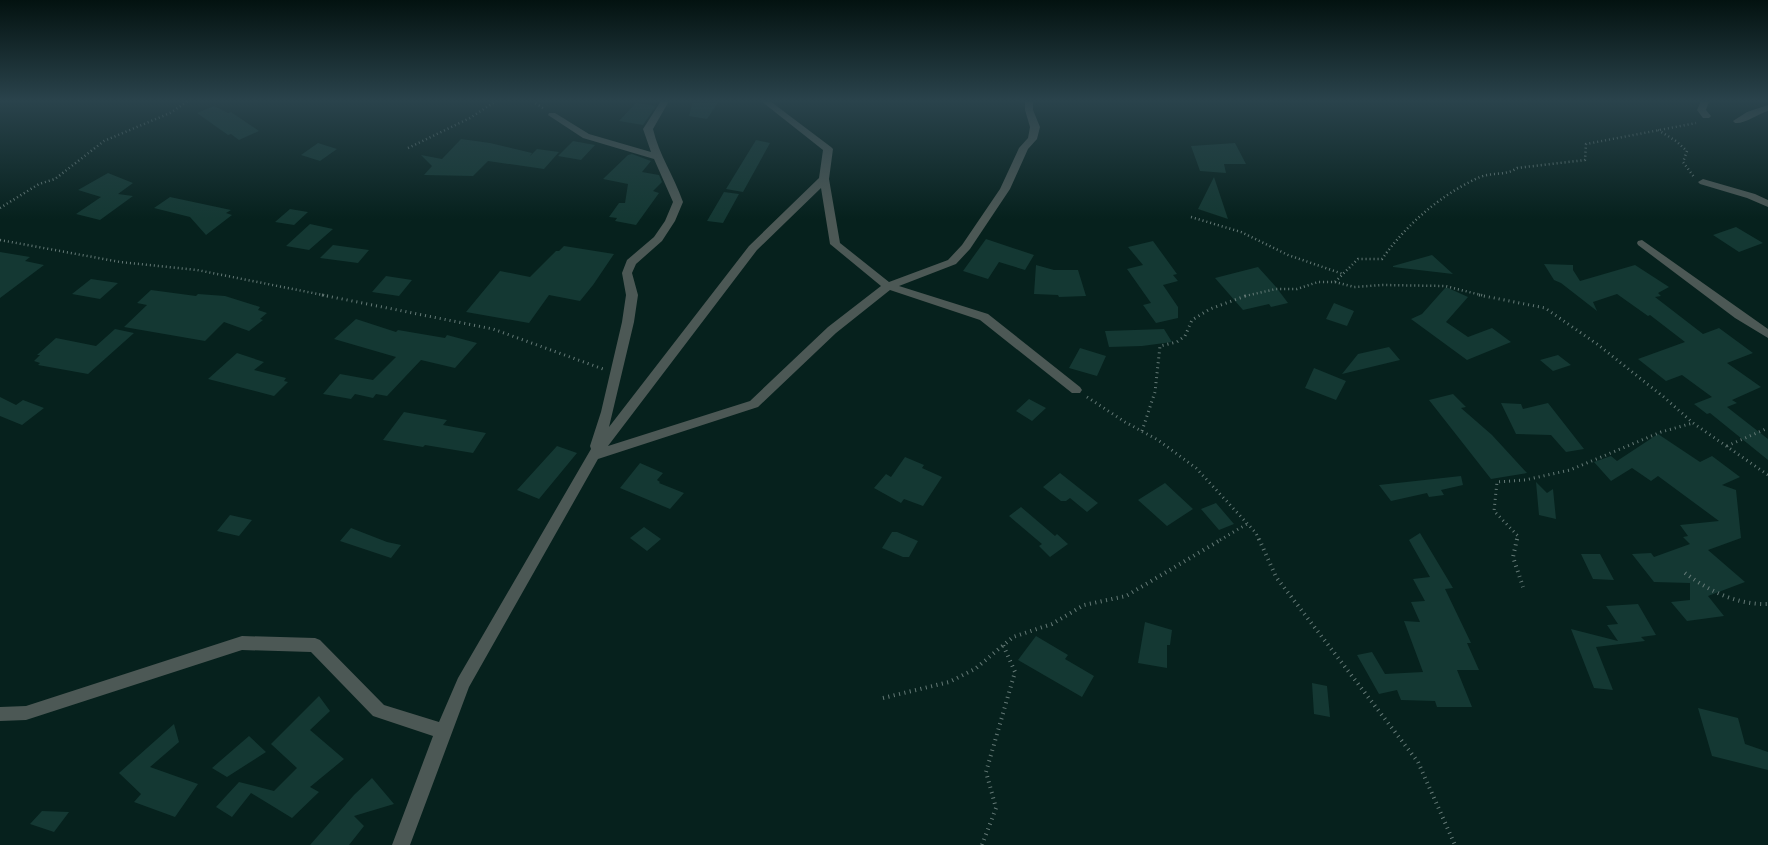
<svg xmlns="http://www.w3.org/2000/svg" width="1768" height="845" viewBox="0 0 1768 845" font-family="'Fira Sans Condensed',sans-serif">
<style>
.building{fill:#143833}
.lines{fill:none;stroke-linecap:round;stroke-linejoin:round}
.path-far2{stroke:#647976;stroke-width:2.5;stroke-dasharray:1 3;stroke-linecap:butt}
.path-far1{stroke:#647976;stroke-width:3;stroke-dasharray:1 4;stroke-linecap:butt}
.path{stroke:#647976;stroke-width:4;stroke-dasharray:1 4.5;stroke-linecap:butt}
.minor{fill:#4c5855;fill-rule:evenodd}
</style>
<rect width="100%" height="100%" fill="#06211d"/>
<path class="building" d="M693 101H719L707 119 689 116Z
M636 103 656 106 643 125 619 121Z
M214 106 228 113 231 112 259 131 239 140 231 134 228 135 197 113Z
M461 139 490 143 532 153 530 156 537 149 559 152 544 169 488 161 473 176 424 175 432 166 421 155 442 159Z
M756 140 770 143 743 192 726 189Z
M573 141 595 145 581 160 558 156Z
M318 143 337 149 320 161 301 155Z
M1235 143 1246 164H1224L1226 173 1200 171 1191 146Z
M632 154 651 161 642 172 659 175 662 182 653 191 659 193 636 225 615 221 617 218 609 217 619 203H625L628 184 603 179 628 155Z
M108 173 133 183 118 194 133 196 100 220 76 214 101 197 78 190Z
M1214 177 1228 219 1198 209Z
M724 192 739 194 723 223 707 221Z
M170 197 231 210 226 213 232 215 206 235 190 217 154 208Z
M290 209 308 212 294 225 275 222Z
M310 224 333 229 309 250 286 246Z
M1736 227 1763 243 1739 252 1713 235Z
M986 239 1034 255 1025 270 999 262 988 279 963 271Z
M1153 241 1177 274 1173 275 1178 281 1163 285 1178 307V318L1156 323 1143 305 1151 303 1127 269 1143 265 1128 247Z
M333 245 369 250 358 263 320 258Z
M564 246 614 254 593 285 580 301 549 295 529 323 466 312 500 271 530 277 556 251H559Z
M0 252 30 257 25 261 44 265 0 298Z
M1432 255 1453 274 1393 267V266Z
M1544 264 1573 265V270L1580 281 1635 265 1669 287 1658 293 1661 296 1655 297 1703 334 1719 328 1753 353 1727 363 1761 387 1732 400 1737 403 1727 407 1768 439V460L1710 413 1707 414 1694 404 1712 397 1682 375 1666 381 1638 359 1685 342 1650 315 1648 316 1617 294 1593 302 1597 311 1561 283 1554 280Z
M1036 265 1054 270H1078L1086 296 1059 297 1058 295 1034 294Z
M1258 267 1276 287 1288 303 1271 307 1269 304 1243 310 1215 278Z
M386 276 412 280 399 296 372 292Z
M91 279 118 283 100 299 72 294Z
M1446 287 1468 297 1446 322 1468 337 1492 328 1511 342 1467 360 1411 319 1422 314Z
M151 290 196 296 198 294 225 296 260 307 258 310 267 313 260 319 263 320 249 331 224 322 205 341 124 327 147 305 137 303Z
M1334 303 1354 311 1347 326 1326 319Z
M356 319 396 332 398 330 445 338 447 335 477 343 455 368 421 360 387 396 376 394 373 398 355 394 351 399 323 394 340 374 373 380 396 357 334 339Z
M115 329 134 333 88 374 38 365 40 363 34 361 40 355H37L56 338 96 346Z
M1164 329 1172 342 1142 346 1109 347 1105 331Z
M1389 347 1400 360 1342 374 1358 354Z
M1080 348 1106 356 1097 376 1069 368Z
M237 353 264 362 254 370 286 378 284 381 288 382 274 396 208 379Z
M1558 355 1571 365 1553 371 1540 360Z
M1314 368 1346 381 1336 400 1305 388Z
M1453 394 1466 407 1461 408 1492 435 1527 473 1491 479 1429 400Z
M0 397 16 405 23 400 44 408 22 425 0 416Z
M1029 399 1046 408 1032 421 1016 411Z
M1501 403 1521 404 1523 409 1548 403 1584 449 1566 452 1551 435 1516 434Z
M404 412 447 420 443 425 486 433 473 453 425 445 423 447 383 440Z
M1658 434 1700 462 1712 456 1740 477 1722 485 1736 490 1741 538 1708 550 1745 582 1708 596 1724 616 1687 621 1671 602 1690 600V583L1654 582 1632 554 1651 553 1654 557 1690 544 1683 537 1688 536 1680 525 1719 521 1658 476 1651 481 1632 468 1611 481 1594 462 1611 456 1617 461Z
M557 446 577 453 539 499 517 490Z
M905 457 924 465 922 468 942 477 923 506 904 499 901 503 874 488 886 474 891 477Z
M640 463 663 473 657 480 660 482 659 483 684 493 670 509 620 488Z
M1060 473 1098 503 1087 512 1070 498 1066 501H1061L1043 487Z
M1461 476 1463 485 1441 490 1444 495 1429 497 1427 493 1391 501 1379 485Z
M1536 482 1547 493 1553 489 1556 519 1539 515Z
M1165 483 1193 509 1167 526 1138 500Z
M1216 503 1234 524 1219 530 1201 509Z
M1021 507 1055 536 1057 534 1068 544 1050 557 1039 546 1042 544 1009 516Z
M230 515 252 520 239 536 217 531Z
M644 527 661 539 647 551 630 538Z
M351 528 387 542 401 545 391 558 340 541Z
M892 532H897L918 541 909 557H903L882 548Z
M1420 533 1453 588 1445 589 1471 643H1467L1479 670H1457L1472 707H1437L1435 701 1401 700 1397 690 1379 694 1357 655 1372 652 1385 674 1423 672 1404 621 1420 622 1411 602 1425 601 1413 579 1430 577 1409 540Z
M1581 554H1600L1614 580 1593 579Z
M1638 604 1656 635 1641 637 1645 641 1596 647 1613 690 1594 688 1571 629 1618 641 1607 625 1618 624 1606 606Z
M1145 622 1172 630 1170 645H1167V668L1138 663Z
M1036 636 1068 655 1065 659 1094 676 1082 697 1018 660Z
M1312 683 1327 686 1330 717 1314 714Z
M319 696 330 711 310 730 344 759 310 787 319 792 292 818 251 793 232 817 216 807 239 782 274 791 297 768 271 744Z
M1698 708 1738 718 1745 744 1768 752V770L1712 756Z
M174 724 179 742 150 767 198 784 175 817 134 802 141 794 119 773Z
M249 736 266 752 227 777 212 768Z
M372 778 394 804 354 816 364 826 349 845H310L354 795Z
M42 811 69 812 54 832 30 824Z"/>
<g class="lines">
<path class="path-far2" d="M532 101 543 108
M1658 130 1676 141 1687 151 1683 162 1694 177
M408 148 470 118 496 101
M0 208 39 184 55 179 104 141 170 113 188 101
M1191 217 1241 232 1288 255 1343 274
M0 240 120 262 197 270 328 296
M1335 282 1354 287 1383 285 1445 286 1485 296
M1245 296 1276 289H1297L1318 282H1335L1358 259H1382C1407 224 1440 195 1480 177 1492 172 1506 176 1517 168L1585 160 1586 144 1696 123"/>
<path class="path-far1" d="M322 295 493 329 603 369
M1479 295 1545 308 1597 344 1665 398 1693 423 1768 475
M1087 397 1125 422 1158 440 1196 468 1256 533 1259 540
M1142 431 1155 392 1160 346 1177 342 1185 336 1192 320 1210 309 1248 295
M1727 446 1768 428
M1220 540 1247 524
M1517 540 1518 536 1494 511 1497 482 1525 480 1570 470 1661 432 1693 423"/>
<path class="path" d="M1259 539 1276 577 1418 762 1455 845
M1517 539 1513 557 1523 587
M1685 573C1709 591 1737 605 1768 604
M883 698 949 682 975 669 1013 637 1052 624 1084 605 1126 596 1222 539
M982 845 996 808 986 772 1015 672 1003 645"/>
<path class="minor" d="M661 101H669L653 129C659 155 674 176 683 202L675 221 662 241 636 264 632 273 638 295 634 322 609 427 749 246 819 178 823 150 761 101H770L831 147 833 149 829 179 840 243 889 282 948 260 962 245 1000 189 1019 148 1028 138 1030 127 1025 110V101H1033V110L1040 127 1037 139 1028 149 1010 189 970 249 956 264 899 286 988 314 1080 387 1082 390 1080 393H1072L980 320 890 290 836 333 758 407 598 459 469 687 410 845H392L433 736 373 716 311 652 242 650 26 720 0 721V707L26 706 242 636 315 638 320 640 384 705 439 722 458 678 591 449 590 446 601 412 622 322 626 295 622 273 627 260 654 237 665 221 673 202 654 159 583 138 548 115 549 113H555L589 134 651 152 643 129ZM821 188 830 244 881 286 828 327 750 401 608 446 757 250Z
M1701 101H1709L1706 110 1711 116 1709 118H1703L1697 110Z
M1768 105V111C1758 114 1745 124 1735 123L1733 121 1747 112Z
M1703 179 1755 194 1768 200V207L1747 198 1700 184 1698 182Z
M1642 240 1768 329V338L1735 318 1638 245 1637 243 1638 241Z"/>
</g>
<linearGradient id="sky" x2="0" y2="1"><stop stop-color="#031210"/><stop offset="0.46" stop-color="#2a434c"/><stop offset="1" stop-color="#2a434c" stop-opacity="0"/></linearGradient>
<rect width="1768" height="219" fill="url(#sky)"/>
</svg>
